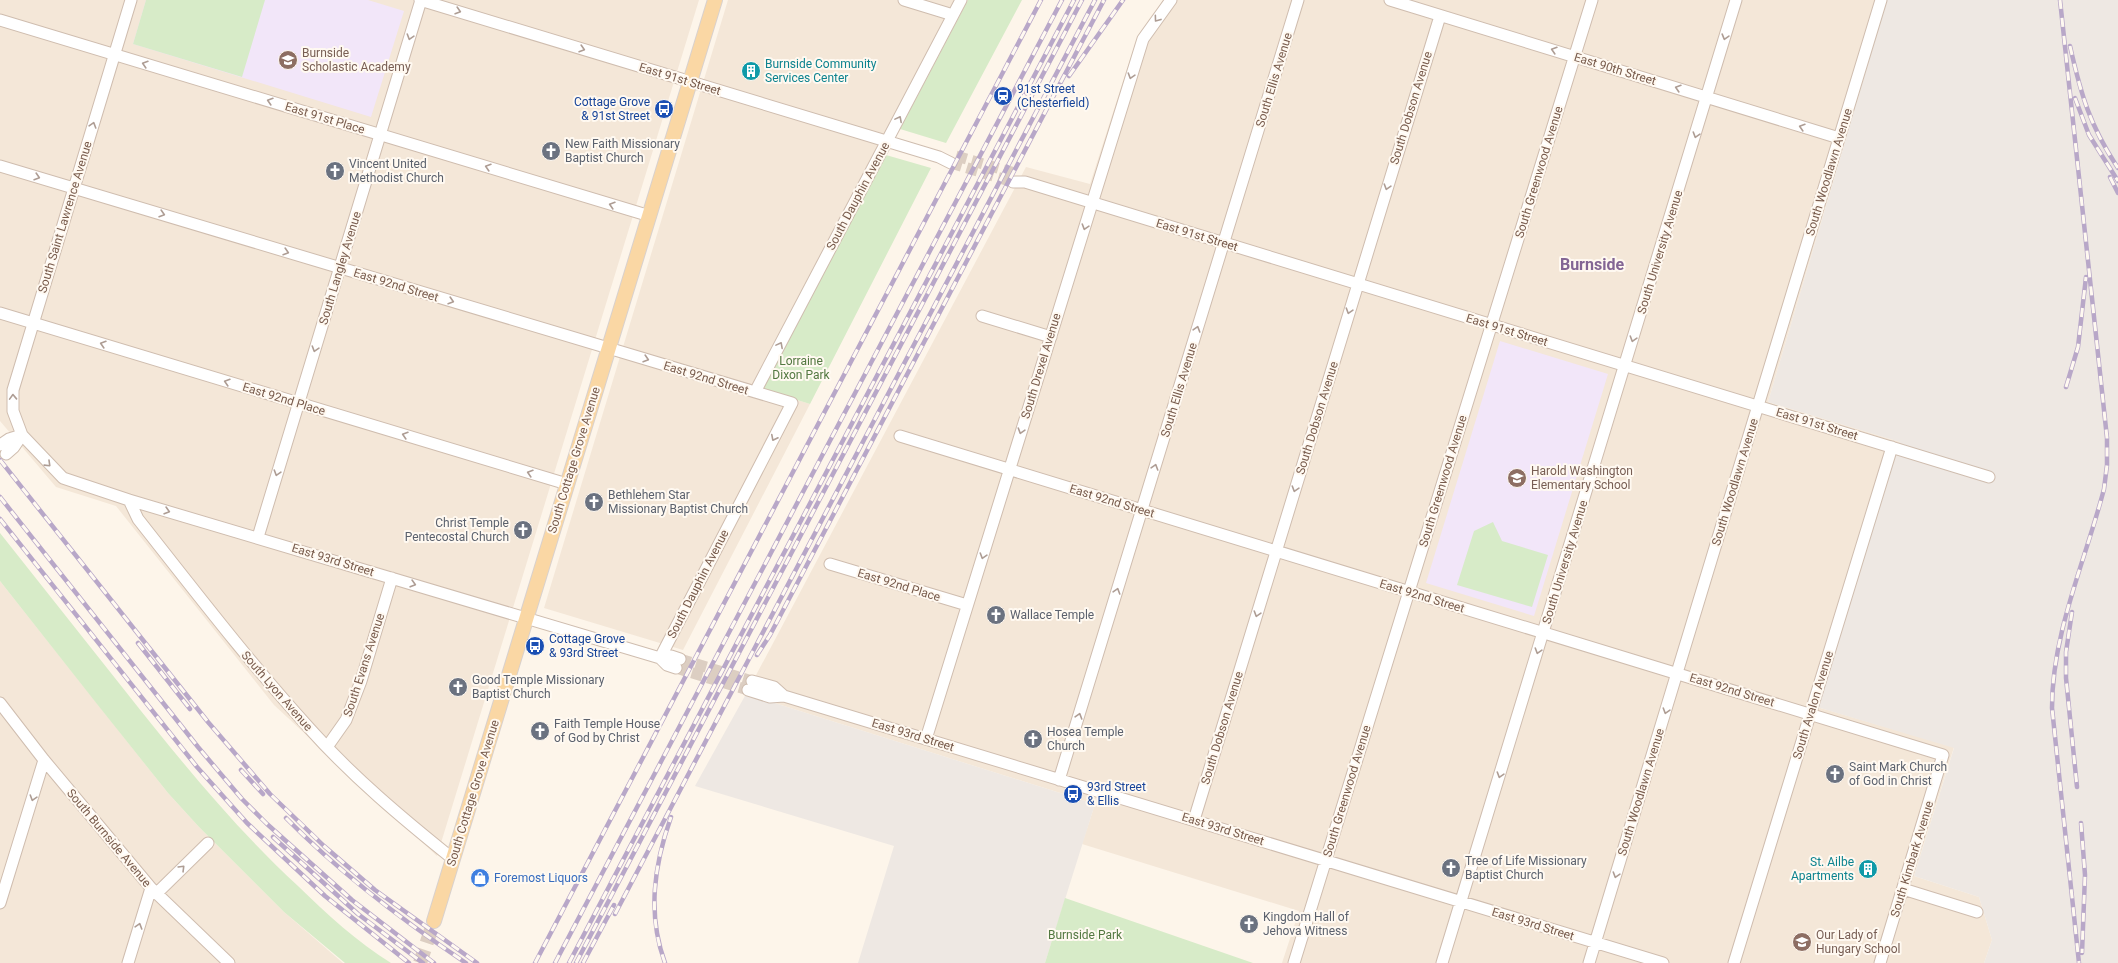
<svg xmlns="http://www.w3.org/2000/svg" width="2118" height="963" viewBox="0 0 2118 963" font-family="Roboto,sans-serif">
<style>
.residential{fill:#f4e7d8}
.industrial{fill:#eee8e3}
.education{fill:#f2e6f9}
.green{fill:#d7ebc8}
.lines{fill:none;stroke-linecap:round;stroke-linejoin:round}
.minor-tunnel{stroke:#dccec2;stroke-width:11;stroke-dasharray:11 5.5;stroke-linecap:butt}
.major-tunnel{stroke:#dccec2;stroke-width:14;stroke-dasharray:14 7;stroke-linecap:butt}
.minor-casing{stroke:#cfbdaf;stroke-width:13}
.major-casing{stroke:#d9d1cd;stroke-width:16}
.minor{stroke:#fff;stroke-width:11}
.major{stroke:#fad7a4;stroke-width:14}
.rail-casing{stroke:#b8a7c8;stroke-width:4.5}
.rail{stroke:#fff9f1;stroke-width:3;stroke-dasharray:9;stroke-linecap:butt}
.oneway{stroke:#ae9d94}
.labels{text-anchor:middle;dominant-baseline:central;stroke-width:4;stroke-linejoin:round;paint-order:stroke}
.education-label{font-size:12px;fill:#785e54;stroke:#fff9f1;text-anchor:start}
.culture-label{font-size:12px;fill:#0d838f;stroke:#fff9f1;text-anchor:start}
.street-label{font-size:12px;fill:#785b4c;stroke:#fff9f1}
.transit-label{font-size:12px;fill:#164399;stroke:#fff9f1;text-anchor:start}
.worship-label{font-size:12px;fill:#5b616d;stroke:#fff9f1;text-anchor:start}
.park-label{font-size:12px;fill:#537841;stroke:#fff9f1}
.shop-label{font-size:12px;fill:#366cbe;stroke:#fff9f1;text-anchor:start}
.district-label{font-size:16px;font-weight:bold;fill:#836594;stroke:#fff9f1}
</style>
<rect width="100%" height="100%" fill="#fdf5ea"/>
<path class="residential" d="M0 0H699L437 856 274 705 116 506 56 487 0 421Z
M728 0H968L762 389 810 404 683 650 544 608Z
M1167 0H1887L1768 402 1900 442 1817 707 1954 747 1914 876 1979 897 1992 940 1984 963H1282L1299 911 1082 844 1095 804 746 694 1026 167 1090 184 1136 41Z
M0 581 168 793 199 827 284 912 343 963H0Z"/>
<path class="industrial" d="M1887 0H2118V963H1984L1992 940 1979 897 1914 876 1954 748 1817 707 1900 442 1768 402Z
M746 694 1095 804 1045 963H858L894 846 695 786Z"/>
<path class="education" d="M146 0H368L404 11 371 117 133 44Z
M1500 341 1608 374 1534 616 1426 583Z"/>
<path class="green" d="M146 0H265L242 77 133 44Z
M968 0H1022L946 143 900 129Z
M886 155 931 168 810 404 762 389Z
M1493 522 1502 541 1548 555 1532 607 1457 585 1474 531Z
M0 533C42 586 84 639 126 692 180 760 234 827 298 886 327 914 357 942 391 963H345L284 912 199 827 168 793 97 704 0 581Z
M1065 898 1253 963H1045Z"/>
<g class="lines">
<path class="minor-tunnel" d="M956 156 1018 174
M951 163 1013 182
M680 659 752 681
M676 668 748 690"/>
<path class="major-tunnel" d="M420 963 434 921"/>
<g class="minor-casing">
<path id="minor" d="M131 0 13 390V411L22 435 63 478 129 500 660 658 671 656 680 659
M420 0 939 157 951 163
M904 0 953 15
M1390 0 1839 138
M0 20 650 216
M0 166 792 403 660 658
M1013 182H1025L1989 477
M0 313 567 484
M982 316 1051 337
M755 392 961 0
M900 436 1943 755 1880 963
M0 445 9 439 22 435
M6 454 14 447 22 435
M129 500 138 519C194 590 249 662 310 729 353 777 402 818 453 859
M258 537 421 0
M830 564 967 605
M660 658 667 665 676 668
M752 681 774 687 784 696
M748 690 770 697 784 696 1663 963
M0 703 44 760 151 888 229 963
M926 739 1143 39 1171 0
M327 747 346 720 361 681 392 578
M1059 780 1298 0
M1194 820 1440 16
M1903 889 1977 912
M156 894 208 843
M0 903 44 760
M128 963 151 888
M1294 963 1592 0
M1442 963 1736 0
M1589 963 1881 0
M1734 963 1892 447"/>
</g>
<g class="major-casing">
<path id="major" d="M434 921 715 0"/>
</g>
<use href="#minor" class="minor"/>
<use href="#major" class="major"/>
<g class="rail-casing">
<path id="rail" d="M2060 0 2107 438V465L2104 489C2085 562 2052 633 2052 708L2079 963
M2070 46C2081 95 2090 126 2118 168
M1069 76 1123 0
M2075 98 2089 135 2118 181
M2110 177 2118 193
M2066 387 2078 347 2086 277
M0 460 208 722 270 794 324 846 375 890 477 963
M0 497 198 747 242 799 267 824 352 900 434 963
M0 519 197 767 247 823 325 896 409 963
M2072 612 2066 652V678L2077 787
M138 643 190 709
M757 655 770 635 1104 0
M241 770 263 794
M286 818C340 873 402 920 466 963
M2081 823 2085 875 2082 953
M273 837 358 914 423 963
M615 914 1095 0
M535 963 1041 0
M555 963 1062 0
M569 963 1074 0
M576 963 1082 0
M583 963 614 905
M665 963C647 914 654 865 671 817"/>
</g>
<use href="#rail" class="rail"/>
</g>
<defs><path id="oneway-chevron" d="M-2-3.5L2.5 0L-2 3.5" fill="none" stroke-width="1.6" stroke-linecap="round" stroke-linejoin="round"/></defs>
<g class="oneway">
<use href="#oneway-chevron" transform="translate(458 11) rotate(17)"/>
<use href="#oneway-chevron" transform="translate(1157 19) rotate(126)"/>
<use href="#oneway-chevron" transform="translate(410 37) rotate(107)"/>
<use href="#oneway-chevron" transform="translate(1725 37) rotate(106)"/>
<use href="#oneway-chevron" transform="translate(582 49) rotate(17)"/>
<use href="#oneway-chevron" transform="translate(1554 50) rotate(-163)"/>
<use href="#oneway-chevron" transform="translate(145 64) rotate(-163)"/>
<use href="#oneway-chevron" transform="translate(1131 76) rotate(107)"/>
<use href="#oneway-chevron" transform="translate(1678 88) rotate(-163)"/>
<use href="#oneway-chevron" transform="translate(270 101) rotate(-163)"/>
<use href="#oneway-chevron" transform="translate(899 119) rotate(-62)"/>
<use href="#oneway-chevron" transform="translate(93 125) rotate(-73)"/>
<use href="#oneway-chevron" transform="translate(1802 127) rotate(-163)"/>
<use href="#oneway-chevron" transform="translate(1696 135) rotate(107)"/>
<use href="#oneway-chevron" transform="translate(488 167) rotate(-163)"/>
<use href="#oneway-chevron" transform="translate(37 177) rotate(17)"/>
<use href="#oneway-chevron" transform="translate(1387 187) rotate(107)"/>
<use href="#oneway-chevron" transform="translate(612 205) rotate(-163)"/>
<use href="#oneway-chevron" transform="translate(162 214) rotate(17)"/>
<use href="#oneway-chevron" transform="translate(1085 227) rotate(107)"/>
<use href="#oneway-chevron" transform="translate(286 252) rotate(17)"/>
<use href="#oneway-chevron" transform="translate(451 301) rotate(17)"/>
<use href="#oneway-chevron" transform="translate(1349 311) rotate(107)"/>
<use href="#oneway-chevron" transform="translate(1197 329) rotate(-73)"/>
<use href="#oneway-chevron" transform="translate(1633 339) rotate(107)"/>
<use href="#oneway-chevron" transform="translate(103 344) rotate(-163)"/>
<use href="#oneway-chevron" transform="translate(780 345) rotate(-62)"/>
<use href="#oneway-chevron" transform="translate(315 349) rotate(107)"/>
<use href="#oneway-chevron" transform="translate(646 359) rotate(17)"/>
<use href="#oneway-chevron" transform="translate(227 382) rotate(-163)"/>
<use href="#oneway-chevron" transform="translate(13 397) rotate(-92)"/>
<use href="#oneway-chevron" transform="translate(1021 431) rotate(107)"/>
<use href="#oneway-chevron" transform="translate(405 435) rotate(-163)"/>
<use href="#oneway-chevron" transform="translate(774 438) rotate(117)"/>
<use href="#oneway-chevron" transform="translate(48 464) rotate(44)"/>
<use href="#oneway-chevron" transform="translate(1155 467) rotate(-73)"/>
<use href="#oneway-chevron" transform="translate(277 473) rotate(107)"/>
<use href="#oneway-chevron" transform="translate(530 473) rotate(-163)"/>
<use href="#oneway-chevron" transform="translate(1295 489) rotate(107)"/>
<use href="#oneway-chevron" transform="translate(167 511) rotate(16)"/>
<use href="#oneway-chevron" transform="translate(983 556) rotate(107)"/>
<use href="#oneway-chevron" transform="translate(413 584) rotate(16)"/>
<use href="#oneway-chevron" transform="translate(1117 591) rotate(-73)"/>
<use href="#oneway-chevron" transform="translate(1257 614) rotate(107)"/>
<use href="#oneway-chevron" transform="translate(1538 651) rotate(107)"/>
<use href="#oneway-chevron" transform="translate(1666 711) rotate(107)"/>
<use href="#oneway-chevron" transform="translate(1079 716) rotate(-73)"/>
<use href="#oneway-chevron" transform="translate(1500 775) rotate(107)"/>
<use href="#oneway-chevron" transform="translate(33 798) rotate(107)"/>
<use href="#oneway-chevron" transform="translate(182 868) rotate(-45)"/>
<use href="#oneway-chevron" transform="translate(1616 875) rotate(107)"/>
<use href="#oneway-chevron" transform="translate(139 926) rotate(-73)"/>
</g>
<defs>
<g id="school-disc" transform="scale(1)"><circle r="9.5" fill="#8d6e63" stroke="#fff9f1"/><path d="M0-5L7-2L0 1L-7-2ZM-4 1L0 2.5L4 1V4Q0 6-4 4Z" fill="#fff"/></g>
<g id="building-disc" transform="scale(1)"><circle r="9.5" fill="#0f9aa8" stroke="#fff9f1"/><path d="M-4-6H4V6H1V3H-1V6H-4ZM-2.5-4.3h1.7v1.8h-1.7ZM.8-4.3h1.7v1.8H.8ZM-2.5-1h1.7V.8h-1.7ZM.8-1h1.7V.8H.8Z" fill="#fff"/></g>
<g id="station-disc" transform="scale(1)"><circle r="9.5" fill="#1a4fb4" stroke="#fff9f1"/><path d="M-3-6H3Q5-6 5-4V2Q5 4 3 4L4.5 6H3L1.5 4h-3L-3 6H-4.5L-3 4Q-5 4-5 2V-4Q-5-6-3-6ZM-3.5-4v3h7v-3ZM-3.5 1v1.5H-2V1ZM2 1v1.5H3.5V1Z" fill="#fff"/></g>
<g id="bus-disc" transform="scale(1)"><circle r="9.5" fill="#1a4fb4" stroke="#fff9f1"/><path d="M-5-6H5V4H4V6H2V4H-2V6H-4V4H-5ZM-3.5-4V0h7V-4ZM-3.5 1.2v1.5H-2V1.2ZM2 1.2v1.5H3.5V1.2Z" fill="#fff"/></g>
<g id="church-disc" transform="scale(1)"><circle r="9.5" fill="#6b7280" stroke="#fff9f1"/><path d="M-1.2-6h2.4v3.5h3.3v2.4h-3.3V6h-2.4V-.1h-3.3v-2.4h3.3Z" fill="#fff"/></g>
<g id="shop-disc" transform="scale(1)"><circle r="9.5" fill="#3f7fe0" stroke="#fff9f1"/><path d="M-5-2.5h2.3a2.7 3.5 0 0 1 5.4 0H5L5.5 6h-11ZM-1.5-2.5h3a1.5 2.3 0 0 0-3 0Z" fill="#fff"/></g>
</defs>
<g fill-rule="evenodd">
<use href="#school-disc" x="288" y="60"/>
<use href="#building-disc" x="751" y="71"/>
<use href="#station-disc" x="1003" y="96"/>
<use href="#bus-disc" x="664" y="109"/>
<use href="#church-disc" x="551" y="151"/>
<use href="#church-disc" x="335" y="171"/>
<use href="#school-disc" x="1517" y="478"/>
<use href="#church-disc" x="594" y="502"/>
<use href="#church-disc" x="523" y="530"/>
<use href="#church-disc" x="996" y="615"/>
<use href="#bus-disc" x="535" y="646"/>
<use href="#church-disc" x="458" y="687"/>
<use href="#church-disc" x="540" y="731"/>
<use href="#church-disc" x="1033" y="739"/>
<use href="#church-disc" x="1835" y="774"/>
<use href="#bus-disc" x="1073" y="794"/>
<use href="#church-disc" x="1451" y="868"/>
<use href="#building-disc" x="1868" y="869"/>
<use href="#shop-disc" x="480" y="878"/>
<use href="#church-disc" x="1249" y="924"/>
<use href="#school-disc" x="1802" y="942"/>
</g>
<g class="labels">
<g class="education-label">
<text x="302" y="53">Burnside<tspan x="302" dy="14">Scholastic Academy</tspan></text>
<text x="1531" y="471">Harold Washington<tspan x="1531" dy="14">Elementary School</tspan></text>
<text x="1816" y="935">Our Lady of<tspan x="1816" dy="14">Hungary School</tspan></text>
</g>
<g class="culture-label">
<text x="765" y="64">Burnside Community<tspan x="765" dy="14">Services Center</tspan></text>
<text x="1854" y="862" text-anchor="end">St. Ailbe<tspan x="1854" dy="14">Apartments</tspan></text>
</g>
<g class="street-label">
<text transform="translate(1615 69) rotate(17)">East 90th Street</text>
<text transform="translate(680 79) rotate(17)">East 91st Street</text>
<text transform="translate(1274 80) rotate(-73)">South Ellis Avenue</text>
<text transform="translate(1411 108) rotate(-73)">South Dobson Avenue</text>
<text transform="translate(325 118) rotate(17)">East 91st Place</text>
<text transform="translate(1539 172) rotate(-73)">South Greenwood Avenue</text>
<text transform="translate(1829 172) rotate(-73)">South Woodlawn Avenue</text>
<text transform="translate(858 196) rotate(-62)">South Dauphin Avenue</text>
<text transform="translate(65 217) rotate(-73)">South Saint Lawrence Avenue</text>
<text transform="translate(1197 235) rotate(17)">East 91st Street</text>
<text transform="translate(1660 252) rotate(-73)">South University Avenue</text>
<text transform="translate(340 268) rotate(-73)">South Langley Avenue</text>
<text transform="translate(396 285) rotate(17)">East 92nd Street</text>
<text transform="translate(1507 330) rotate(17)">East 91st Street</text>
<text transform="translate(1041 366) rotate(-73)">South Drexel Avenue</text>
<text transform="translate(706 378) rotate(17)">East 92nd Street</text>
<text transform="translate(1179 390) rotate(-73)">South Ellis Avenue</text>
<text transform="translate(284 399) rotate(17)">East 92nd Place</text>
<text transform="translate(1317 418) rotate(-73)">South Dobson Avenue</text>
<text transform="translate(1817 424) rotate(17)">East 91st Street</text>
<text transform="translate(574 460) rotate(-73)">South Cottage Grove Avenue</text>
<text transform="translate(1443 481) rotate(-73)">South Greenwood Avenue</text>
<text transform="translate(1735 482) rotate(-73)">South Woodlawn Avenue</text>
<text transform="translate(1112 501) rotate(17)">East 92nd Street</text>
<text transform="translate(333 560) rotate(17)">East 93rd Street</text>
<text transform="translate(1565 562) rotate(-73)">South University Avenue</text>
<text transform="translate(698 584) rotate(-63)">South Dauphin Avenue</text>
<text transform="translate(899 585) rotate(17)">East 92nd Place</text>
<text transform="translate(1422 596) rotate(17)">East 92nd Street</text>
<text transform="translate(364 665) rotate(-72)">South Evans Avenue</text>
<text transform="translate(1732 690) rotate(17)">East 92nd Street</text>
<text transform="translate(277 691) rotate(49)">South Lyon Avenue</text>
<text transform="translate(1813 705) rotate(-73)">South Avalon Avenue</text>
<text transform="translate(1222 728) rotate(-73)">South Dobson Avenue</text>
<text transform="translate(913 735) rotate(17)">East 93rd Street</text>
<text transform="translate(1347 791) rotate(-73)">South Greenwood Avenue</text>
<text transform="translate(1641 792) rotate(-73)">South Woodlawn Avenue</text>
<text transform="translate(473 793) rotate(-73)">South Cottage Grove Avenue</text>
<text transform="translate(1223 829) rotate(17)">East 93rd Street</text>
<text transform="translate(109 838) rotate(50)">South Burnside Avenue</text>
<text transform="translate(1912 859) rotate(-73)">South Kimbark Avenue</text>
<text transform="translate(1533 924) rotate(17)">East 93rd Street</text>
</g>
<g class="transit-label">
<text x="1017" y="89">91st Street<tspan x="1017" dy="14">(Chesterfield)</tspan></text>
<text x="650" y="102" text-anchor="end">Cottage Grove<tspan x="650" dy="14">&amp; 91st Street</tspan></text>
<text x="549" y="639">Cottage Grove<tspan x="549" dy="14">&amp; 93rd Street</tspan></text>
<text x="1087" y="787">93rd Street<tspan x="1087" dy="14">&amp; Ellis</tspan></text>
</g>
<g class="worship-label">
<text x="565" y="144">New Faith Missionary<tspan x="565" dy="14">Baptist Church</tspan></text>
<text x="349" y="164">Vincent United<tspan x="349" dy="14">Methodist Church</tspan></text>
<text x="608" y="495">Bethlehem Star<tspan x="608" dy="14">Missionary Baptist Church</tspan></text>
<text x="509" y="523" text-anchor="end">Christ Temple<tspan x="509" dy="14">Pentecostal Church</tspan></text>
<text x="1010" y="615">Wallace Temple</text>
<text x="472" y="680">Good Temple Missionary<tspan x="472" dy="14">Baptist Church</tspan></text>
<text x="554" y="724">Faith Temple House<tspan x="554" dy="14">of God by Christ</tspan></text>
<text x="1047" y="732">Hosea Temple<tspan x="1047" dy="14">Church</tspan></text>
<text x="1849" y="767">Saint Mark Church<tspan x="1849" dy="14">of God in Christ</tspan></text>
<text x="1465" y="861">Tree of Life Missionary<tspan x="1465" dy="14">Baptist Church</tspan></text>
<text x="1263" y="917">Kingdom Hall of<tspan x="1263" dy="14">Jehova Witness</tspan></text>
</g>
<g class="park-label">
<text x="801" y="361">Lorraine<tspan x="801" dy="14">Dixon Park</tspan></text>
<text x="1085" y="935">Burnside Park</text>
</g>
<g class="shop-label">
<text x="494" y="878">Foremost Liquors</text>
</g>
<g class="district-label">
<text x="1592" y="264">Burnside</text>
</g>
</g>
</svg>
